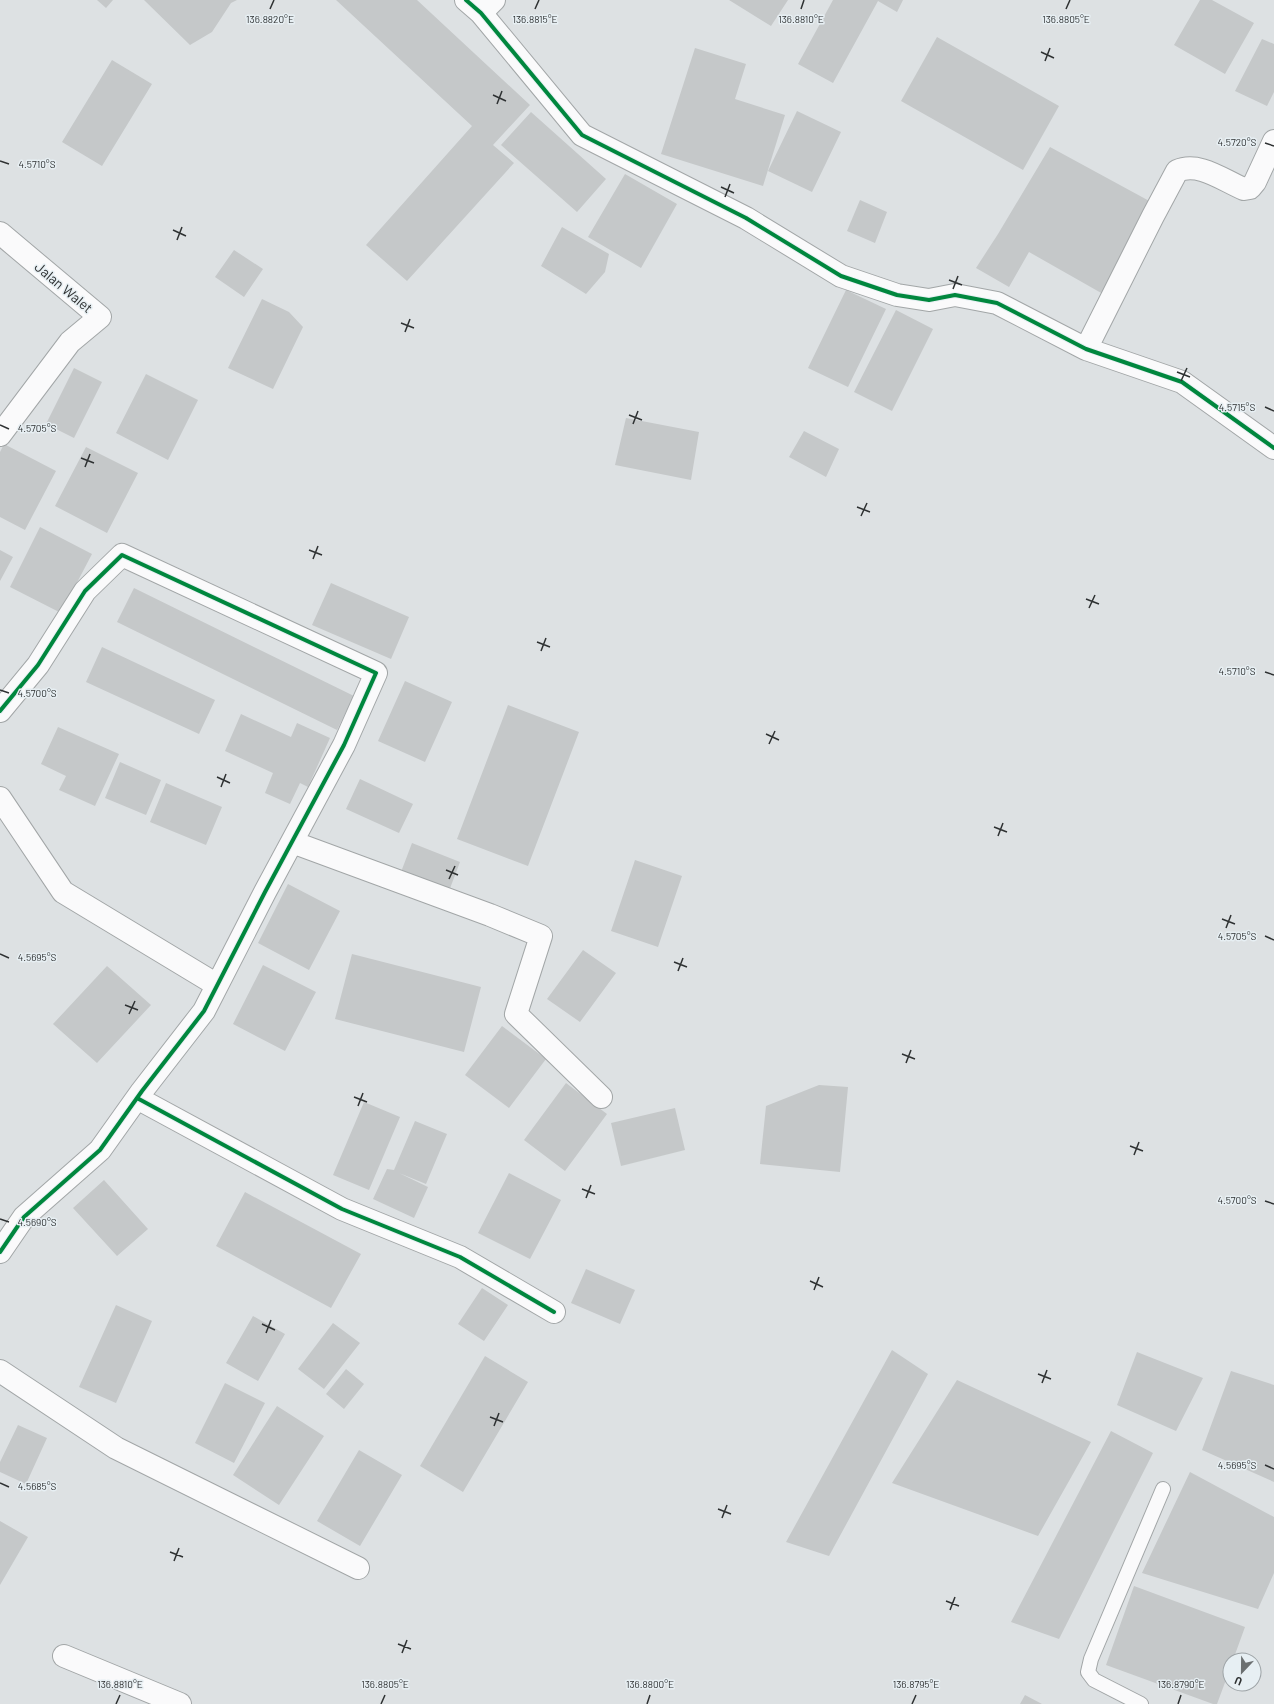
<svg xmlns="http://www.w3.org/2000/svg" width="1274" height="1704" viewBox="0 0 1274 1704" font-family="Barlow,sans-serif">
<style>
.building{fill:#c5c8c9}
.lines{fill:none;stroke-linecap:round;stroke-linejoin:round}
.service-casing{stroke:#a2a6a7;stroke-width:16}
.minor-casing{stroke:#a2a6a7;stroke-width:24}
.service{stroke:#fafafb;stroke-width:14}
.minor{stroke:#fafafb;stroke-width:22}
.cycleway-casing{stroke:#e7eff3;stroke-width:6}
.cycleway{stroke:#00873e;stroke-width:4}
.ticks{fill:none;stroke:#2e3132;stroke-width:1.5}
.labels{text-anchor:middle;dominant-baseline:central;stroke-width:3;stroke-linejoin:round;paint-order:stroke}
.street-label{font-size:14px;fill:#2e3132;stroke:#e7eff3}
.ticks-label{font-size:10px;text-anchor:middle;fill:#2e3132;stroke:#e7eff3;stroke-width:3;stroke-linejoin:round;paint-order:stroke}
</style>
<rect width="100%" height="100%" fill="#dde1e3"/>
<path class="building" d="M97 0H113L106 8Z
M144 0H237L231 3 212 32 190 45Z
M336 0H417L530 105 493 145 514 163 407 281 366 245 472 126Z
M729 0H788L771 26Z
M833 0H903L897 12 878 1 833 83 798 64Z
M1200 0H1212L1254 23 1225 74 1174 45Z
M937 37 1059 106 1023 170 901 101Z
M1262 39 1274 44V92L1267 106 1235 91Z
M695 48 746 64 735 99 785 115 763 186 661 154Z
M112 60 152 84 102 166 62 142Z
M797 111 841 132 812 192 768 171Z
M531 112 606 179 577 212 501 145Z
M1050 147 1153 203 1103 294 1029 252 1009 287 976 268 998 234Z
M625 174 677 204 641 268 588 237Z
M860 200 887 212 875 243 847 231Z
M562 227 609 254 605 272 586 294 541 266Z
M234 250 263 269 244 297 215 277Z
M846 290 886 309 848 387 808 368Z
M262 299 289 312 303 327 273 389 228 368Z
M896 310 933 329 892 411 854 392Z
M74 368 102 382 74 438 46 424Z
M146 374 198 400 168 460 116 433Z
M626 418 699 432 691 480 615 465Z
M804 431 839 449 826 477 789 457Z
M4 444 56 471 25 530 0 517V452Z
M86 447 138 473 107 533 55 506Z
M40 527 92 554 61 613 10 587Z
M0 550 13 557 0 581Z
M331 583 409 617 391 659 312 625Z
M134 588 354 696 337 730 117 622Z
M102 647 215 700 199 734 86 682Z
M405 681 452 702 425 762 378 741Z
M508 705 579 732 528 866 457 839Z
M241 714 291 737 297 723 330 738 308 787 300 783 290 804 265 793 273 773 225 751Z
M58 727 119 754 95 806 59 790 66 776 41 764Z
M120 762 161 780 146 815 105 798Z
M360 779 413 804 399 833 346 809Z
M166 783 222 807 206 845 150 822Z
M412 843 460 862 449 891 401 872Z
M635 860 682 876 658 947 611 931Z
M288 884 340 911 309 970 258 943Z
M583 950 616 973 580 1022 547 999Z
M352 954 481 987 464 1052 335 1019Z
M263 965 316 992 285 1051 233 1024Z
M107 966 151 1005 97 1063 53 1024Z
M502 1026 546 1059 509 1108 465 1075Z
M566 1083 607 1114 565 1171 524 1140Z
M819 1085 848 1087 840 1172 760 1164 766 1106Z
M364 1102 400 1117 369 1190 333 1175Z
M675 1108 685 1150 621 1166 611 1123Z
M415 1121 447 1134 426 1184 399 1173 428 1187 414 1218 373 1199 387 1169 394 1170Z
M509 1173 561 1200 530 1259 478 1233Z
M104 1180 148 1229 117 1256 73 1208Z
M245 1192 361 1254 331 1308 216 1246Z
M586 1269 635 1290 620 1324 571 1303Z
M482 1288 508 1305 484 1341 458 1324Z
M116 1305 152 1321 116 1403 79 1387Z
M253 1316 285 1334 258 1381 226 1363Z
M333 1323 360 1343 324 1389 298 1369Z
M892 1350 928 1374 829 1556 786 1542Z
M1137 1352 1203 1378 1176 1431 1117 1405Z
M485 1356 528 1382 463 1492 420 1466Z
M346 1369 364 1384 344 1409 326 1394Z
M1231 1371 1274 1385V1482L1202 1450Z
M957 1380 1091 1442 1038 1536 892 1483Z
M225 1383 265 1403 234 1463 195 1443Z
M277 1406 324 1436 279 1505 233 1475Z
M18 1425 47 1438 26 1484 0 1472V1462Z
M1111 1431 1153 1453 1059 1639 1011 1622Z
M359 1450 402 1475 360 1546 317 1521Z
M1190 1472 1274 1517V1573L1258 1609 1142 1573Z
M0 1521 28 1537 0 1585Z
M1134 1586 1245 1627 1233 1660H1230V1669L1217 1704H1213L1106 1665Z
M1025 1695 1042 1704H1020Z"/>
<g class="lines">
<g class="service-casing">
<path id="service" d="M1141 1704 1094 1680 1088 1672 1091 1659 1163 1489"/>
</g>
<g class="minor-casing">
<path id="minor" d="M466 0 481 13 582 135 746 218 841 276 897 295 929 300 955 295 997 303 1086 349 1182 382 1274 448
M481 13 494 0
M0 233 100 317 70 342 0 435
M1086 349 1153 216 1177 171C1199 161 1224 181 1244 189L1250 188 1255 182 1274 141
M0 711 38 665 85 591 122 555 376 673 344 745 265 892 204 1011 142 1091 100 1150 24 1217 0 1252
M0 798 63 892 217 985
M292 842 490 915 541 936 516 1014 601 1097
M137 1098 342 1209 460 1257 554 1312
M0 1371 116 1448 358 1568
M64 1656 180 1704"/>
</g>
<use href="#service" class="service"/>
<use href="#minor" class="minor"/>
<g class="cycleway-casing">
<path id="cycleway" d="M466 0 481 13 582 135 746 218 841 276 897 295 929 300 955 295 997 303 1086 349 1182 382 1274 448
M0 711 38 665 85 591 122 555 376 673 344 745 265 892 204 1011 142 1091 100 1150 24 1217 0 1252
M137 1098 342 1209 460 1257 554 1312"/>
</g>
<use href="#cycleway" class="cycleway"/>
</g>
<path class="ticks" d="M270 9 274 0M535 9 539 0M801 9 804 0M1066 9 1070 0M1041 52 1054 58M1045 61 1050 48M493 95 506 101M497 104 502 91M1265 143 1274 146M0 161 9 164M721 187 734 193M725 197 730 184M173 230 186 236M177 240 182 227M949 280 962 285M953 289 958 276M401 323 414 328M405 332 410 319M1177 372 1190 377M1181 381 1187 368M1265 407 1274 411M629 415 642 420M633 424 638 411M0 425 9 429M81 458 94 463M85 467 90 454M857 507 870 512M861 516 867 503M309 550 322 555M313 559 318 546M1086 599 1099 604M1089 608 1095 595M537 642 550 647M541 651 546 638M1265 672 1274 675M0 690 9 693M766 734 779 740M769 744 775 731M217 777 230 783M221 787 226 774M994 827 1007 832M998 836 1003 823M446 870 458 875M449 879 455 866M1222 919 1235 924M1226 928 1231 915M1265 936 1274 940M0 954 9 958M674 962 687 967M678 971 683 958M125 1005 138 1010M129 1014 135 1001M902 1054 915 1059M906 1063 911 1050M354 1097 367 1102M358 1106 363 1093M1130 1146 1143 1151M1134 1155 1139 1142M582 1189 595 1194M586 1198 591 1185M1265 1201 1274 1204M0 1219 9 1222M810 1281 823 1287M814 1290 819 1277M262 1324 275 1330M266 1333 271 1320M1038 1374 1051 1379M1042 1383 1047 1370M490 1417 503 1422M494 1426 499 1413M1265 1465 1274 1469M0 1483 9 1487M718 1509 731 1514M722 1518 727 1505M170 1552 183 1557M174 1561 179 1548M946 1601 959 1606M950 1610 955 1597M398 1644 411 1649M402 1653 407 1640M116 1704 120 1695M381 1704 385 1695M647 1704 650 1695M912 1704 916 1695M1178 1704 1181 1695"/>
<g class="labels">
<g class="street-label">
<text transform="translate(64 287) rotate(40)">Jalan Walet</text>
</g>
</g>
<g class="ticks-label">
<text x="270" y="23">136.8820°E</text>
<text x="535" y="23">136.8815°E</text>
<text x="801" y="23">136.8810°E</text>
<text x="1066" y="23">136.8805°E</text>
<text x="1237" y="146">4.5720°S</text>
<text x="37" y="168">4.5710°S</text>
<text x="1237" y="411">4.5715°S</text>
<text x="37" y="432">4.5705°S</text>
<text x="1237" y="675">4.5710°S</text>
<text x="37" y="697">4.5700°S</text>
<text x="1237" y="940">4.5705°S</text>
<text x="37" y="961">4.5695°S</text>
<text x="1237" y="1204">4.5700°S</text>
<text x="37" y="1226">4.5690°S</text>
<text x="1237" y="1469">4.5695°S</text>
<text x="37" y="1490">4.5685°S</text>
<text x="120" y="1688">136.8810°E</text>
<text x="385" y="1688">136.8805°E</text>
<text x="650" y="1688">136.8800°E</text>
<text x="916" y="1688">136.8795°E</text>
<text x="1181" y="1688">136.8790°E</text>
</g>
<g transform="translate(1242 1672) rotate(202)"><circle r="19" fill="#e7eff3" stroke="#9da3a6"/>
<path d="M0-3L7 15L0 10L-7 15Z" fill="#6b6f70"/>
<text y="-6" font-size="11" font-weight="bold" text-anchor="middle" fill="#2e3132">U</text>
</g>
</svg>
